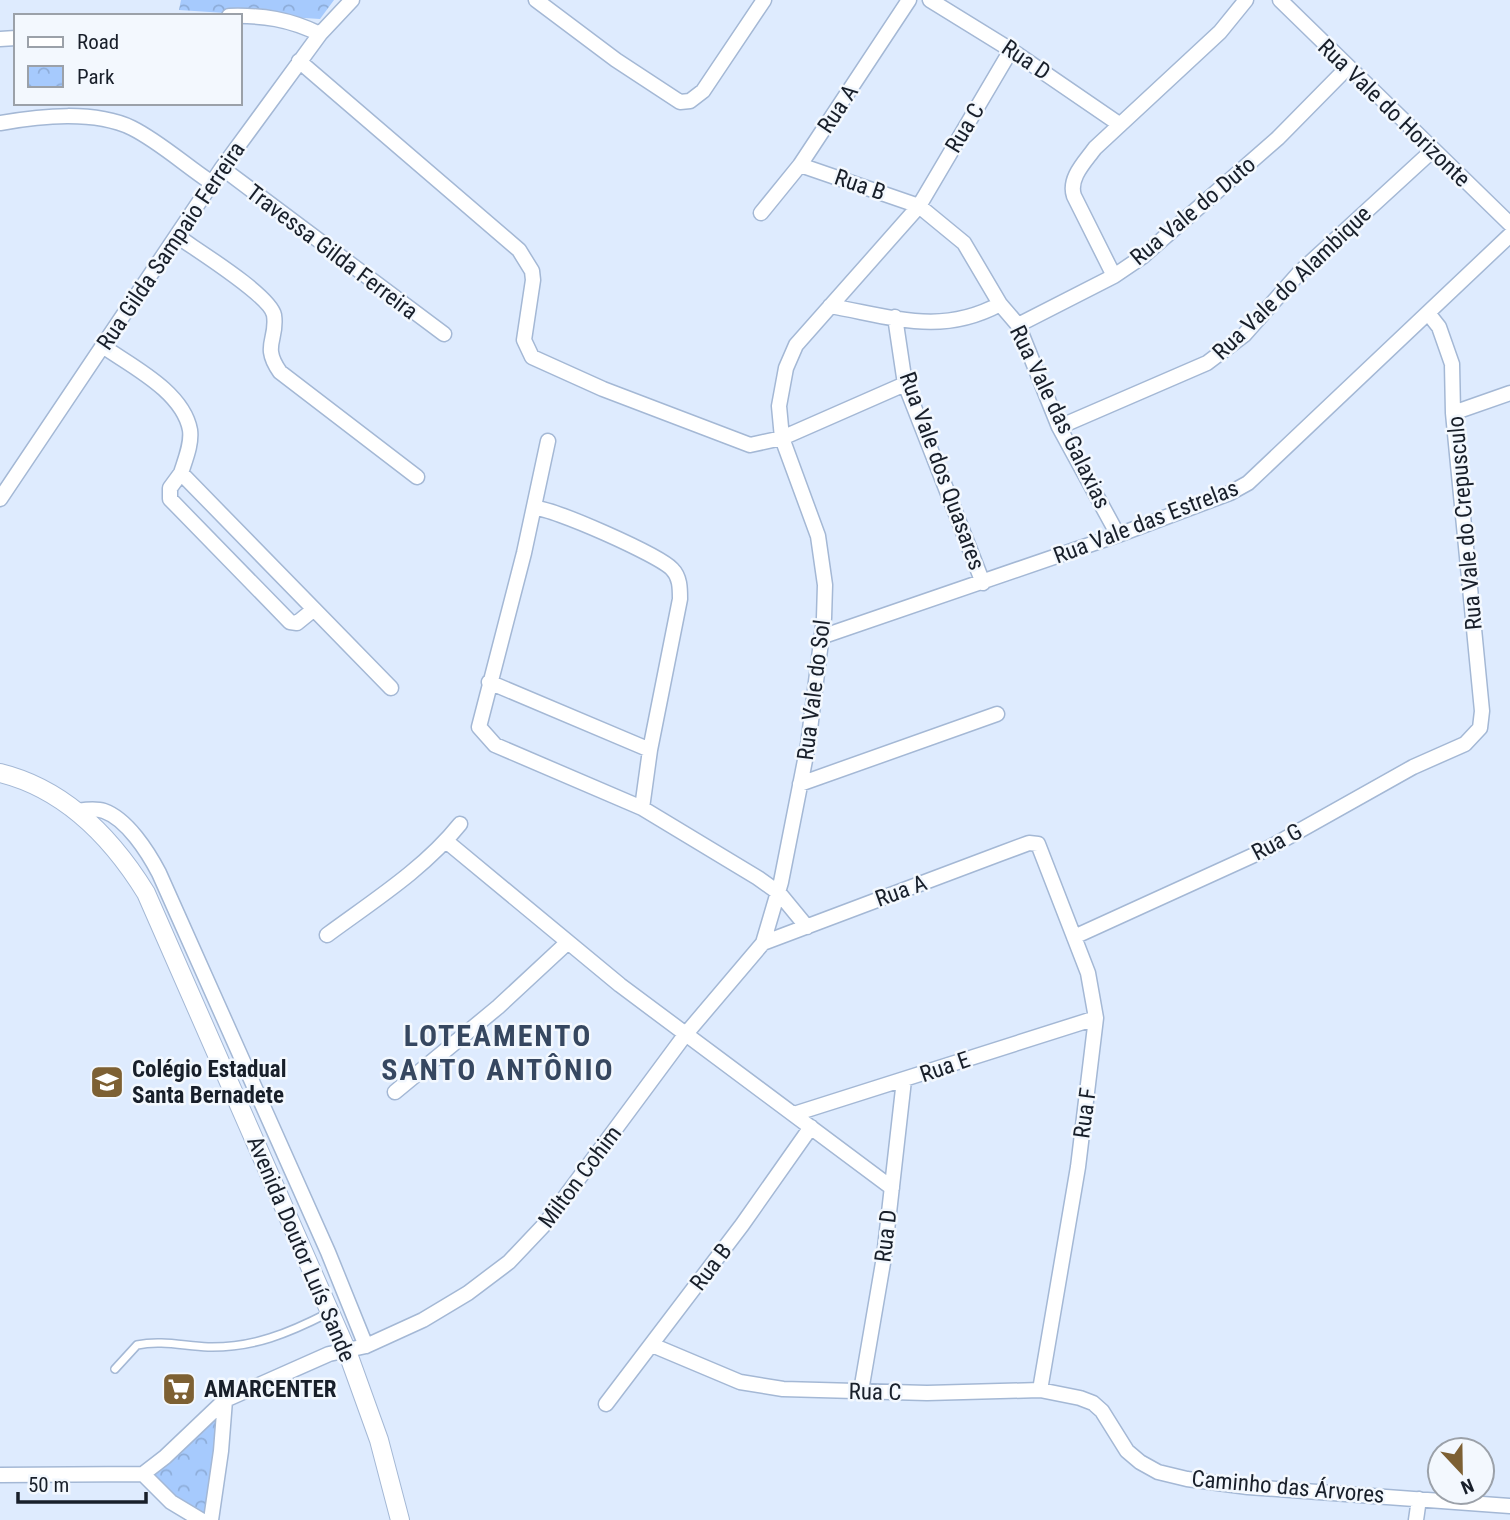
<svg xmlns="http://www.w3.org/2000/svg" width="1510" height="1520" viewBox="0 0 1510 1520" font-family="'Roboto Condensed',sans-serif">
<style>
.park{fill:url(#park-crowns)}
.lines{fill:none;stroke-linecap:round;stroke-linejoin:round}
.service-casing{stroke:#a4b8d5;stroke-width:10}
.minor-casing{stroke:#a4b8d5;stroke-width:17}
.tertiary-casing{stroke:#a4b8d5;stroke-width:20}
.service{stroke:#fff;stroke-width:7}
.minor{stroke:#fff;stroke-width:14}
.tertiary{stroke:#fff;stroke-width:18}
.labels{text-anchor:middle;dominant-baseline:central;stroke-width:5;stroke-linejoin:round;paint-order:stroke}
.street-label{font-size:23px;fill:#181f2a;stroke:#f3f8fe}
.poi-label{font-size:23px;font-weight:bold;fill:#181f2a;stroke:#f3f8fe;text-anchor:start}
.district-label{font-size:30px;font-weight:bold;letter-spacing:2px;fill:#364760;stroke:#f3f8fe}
</style>
<defs>
<pattern id="park-crowns" width="20" height="18" patternUnits="userSpaceOnUse" patternTransform="scale(1.75)"><rect width="20" height="18" fill="#a6cafd"/><path d="M2 6a3 3 0 1 1 6 0M12 15a3 3 0 1 1 6 0" fill="none" stroke="#8eadd9"/></pattern>
</defs>
<rect width="100%" height="100%" fill="#deebfe"/>
<path class="park" d="M181 0H334L320 19 179 10Z
M225 1400 218 1479 203 1520 144 1474Z"/>
<g class="lines">
<g class="service-casing">
<path id="service" d="M115 1369 137 1345C161 1340 184 1346 208 1347 253 1348 289 1333 328 1313"/>
</g>
<g class="minor-casing">
<path id="minor" d="M536 0 616 60 680 102 690 101 703 91 764 0
M930 0 1011 50 1119 124
M1280 0 1510 224
M229 16C263 15 289 19 320 34
M0 39 16 38
M299 61 519 250 532 271 533 280 524 340 532 357 603 389 750 445 782 438 905 384
M0 123C41 116 94 110 132 128 160 142 186 166 212 183
M800 165 919 206 964 243 1000 304 1018 325 1059 427 1118 535
M222 168 444 334
M761 213 800 165 909 0
M177 236C195 249 270 295 274 315 278 340 261 345 280 372L417 477
M1114 276 1074 196C1068 178 1085 162 1095 148L1220 32 1246 0
M830 306C893 317 941 336 1000 304
M895 317 905 384 983 583
M1018 325 1114 276 1142 257 1278 138 1347 68
M104 347C133 367 183 392 190 430 192 444 185 460 181 473L391 688
M1453 413 1510 393
M1059 427 1207 363 1244 335 1300 272 1433 150
M548 441 524 553 479 727 495 745 642 808 758 878 779 893 807 927
M181 473 170 488V499L290 622 297 623 313 610
M0 499 222 168 320 34 352 0
M534 508C551 507 659 555 672 569 680 577 680 588 680 599L650 750 642 808
M821 637 1118 535 1230 493 1248 483 1510 235
M489 682 650 750
M800 784 997 714
M76 811C84 810 95 808 104 811 127 819 148 852 159 873L328 1252 366 1346
M446 841 620 985 892 1188
M327 935C373 901 424 869 460 824
M1074 937 1265 850 1413 767 1465 744 1480 728 1482 711 1453 413 1452 364 1439 327 1428 313
M763 943 1002 853 1029 843 1038 844 1088 973 1096 1018 1078 1167 1040 1390
M395 1092 498 1007 568 942
M794 1114 1096 1018
M652 1345 740 1382 783 1389 927 1393 1040 1390 1080 1398 1093 1403 1102 1411 1127 1451 1140 1462 1158 1472 1187 1479 1248 1487 1510 1506
M861 1391 884 1257 904 1080
M606 1404 742 1225 811 1127
M143 1474 171 1502 201 1520
M0 1475 143 1474 165 1457 225 1400 329 1354 366 1346 423 1320 468 1293 509 1262 545 1224 685 1035 763 943 781 882 808 745 824 618 825 585 818 536 782 438 779 406 786 368 796 345 919 206 1011 50
M211 1520 221 1451 225 1400
M1416 1520 1419 1499"/>
</g>
<g class="tertiary-casing">
<path id="tertiary" d="M0 773C65 789 112 838 146 893L347 1351 379 1440 400 1520"/>
</g>
<use href="#service" class="service"/>
<use href="#minor" class="minor"/>
<use href="#tertiary" class="tertiary"/>
</g>
<defs>
<g id="school-square" transform="scale(1.75)"><rect x="-9" y="-9" width="18" height="18" rx="4" fill="#7d6033" stroke="#f3f8fe"/><path d="M0-5L7-2L0 1L-7-2ZM-4 1L0 2.5L4 1V4Q0 6-4 4Z" fill="#fff"/></g>
<g id="supermarket-square" transform="scale(1.75)"><rect x="-9" y="-9" width="18" height="18" rx="4" fill="#7d6033" stroke="#f3f8fe"/><path d="M-6-5.5h2.5l.6 2H6L4.5 2H-2.5L-4.4-4H-6ZM-1.5 3.2a1.3 1.3 0 1 0 .1 0ZM3 3.2a1.3 1.3 0 1 0 .1 0Z" fill="#fff"/></g>
</defs>
<g fill-rule="evenodd">
<use href="#school-square" x="107" y="1082"/>
<use href="#supermarket-square" x="179" y="1389"/>
</g>
<g class="labels">
<g class="street-label">
<text transform="translate(1026 60) rotate(34)">Rua D</text>
<text transform="translate(838 109) rotate(-56)">Rua A</text>
<text transform="translate(1394 113) rotate(44)">Rua Vale do Horizonte</text>
<text transform="translate(965 128) rotate(-59)">Rua C</text>
<text transform="translate(860 185) rotate(19)">Rua B</text>
<text transform="translate(1193 211) rotate(-40)">Rua Vale do Duto</text>
<text transform="translate(171 246) rotate(-56)">Rua Gilda Sampaio Ferreira</text>
<text transform="translate(332 252) rotate(37)">Travessa Gilda Ferreira</text>
<text transform="translate(1292 283) rotate(-44)">Rua Vale do Alambique</text>
<text transform="translate(1060 417) rotate(64)">Rua Vale das Galaxias</text>
<text transform="translate(942 471) rotate(70)">Rua Vale dos Quasares</text>
<text transform="translate(1146 522) rotate(-21)">Rua Vale das Estrelas</text>
<text transform="translate(1465 523) rotate(-95)">Rua Vale do Crepusculo</text>
<text transform="translate(814 690) rotate(-83)">Rua Vale do Sol</text>
<text transform="translate(1277 842) rotate(-28)">Rua G</text>
<text transform="translate(901 891) rotate(-20)">Rua A</text>
<text transform="translate(945 1067) rotate(-19)">Rua E</text>
<text transform="translate(1085 1113) rotate(-82)">Rua F</text>
<text transform="translate(580 1177) rotate(-53)">Milton Cohim</text>
<text transform="translate(886 1236) rotate(-83)">Rua D</text>
<text transform="translate(301 1249) rotate(67)">Avenida Doutor Luís Sande</text>
<text transform="translate(711 1267) rotate(-53)">Rua B</text>
<text transform="translate(875 1392) rotate(1)">Rua C</text>
<text transform="translate(1288 1487) rotate(5)">Caminho das Árvores</text>
</g>
<g class="poi-label">
<text x="132" y="1069">Colégio Estadual<tspan x="132" dy="26">Santa Bernadete</tspan></text>
<text x="204" y="1389">AMARCENTER</text>
</g>
<g class="district-label">
<text x="498" y="1035">LOTEAMENTO<tspan x="498" dy="34">SANTO ANTÔNIO</tspan></text>
</g>
</g>
<rect x="14" y="14" width="228" height="91" fill="#f3f8fe" stroke="#9ba1a9" stroke-width="2"/>
<rect x="28" y="37" width="35" height="10" fill="#ffffff" stroke="#9ba1a9" stroke-width="2"/>
<text x="77" y="49" font-size="21" fill="#181f2a">Road</text>
<rect x="28" y="66" width="35" height="21" fill="url(#park-crowns)" stroke="#9ba1a9" stroke-width="2"/>
<text x="77" y="84" font-size="21" fill="#181f2a">Park</text>
<g transform="translate(1461 1471) rotate(158)"><circle r="33" fill="#f3f8fe" stroke="#9ba1a9" stroke-width="2"/>
<path d="M0-5L12 26L0 18L-12 26Z" fill="#7d6033"/>
<text y="-10" font-size="19" font-weight="bold" text-anchor="middle" fill="#181f2a">N</text>
</g>
<path d="M18 1492v10h128v-10" fill="none" stroke="#181f2a" stroke-width="3.5"/>
<text x="28" y="1492" font-size="21" fill="#181f2a" stroke="#f3f8fe" stroke-width="5" paint-order="stroke">50 m</text>
</svg>
